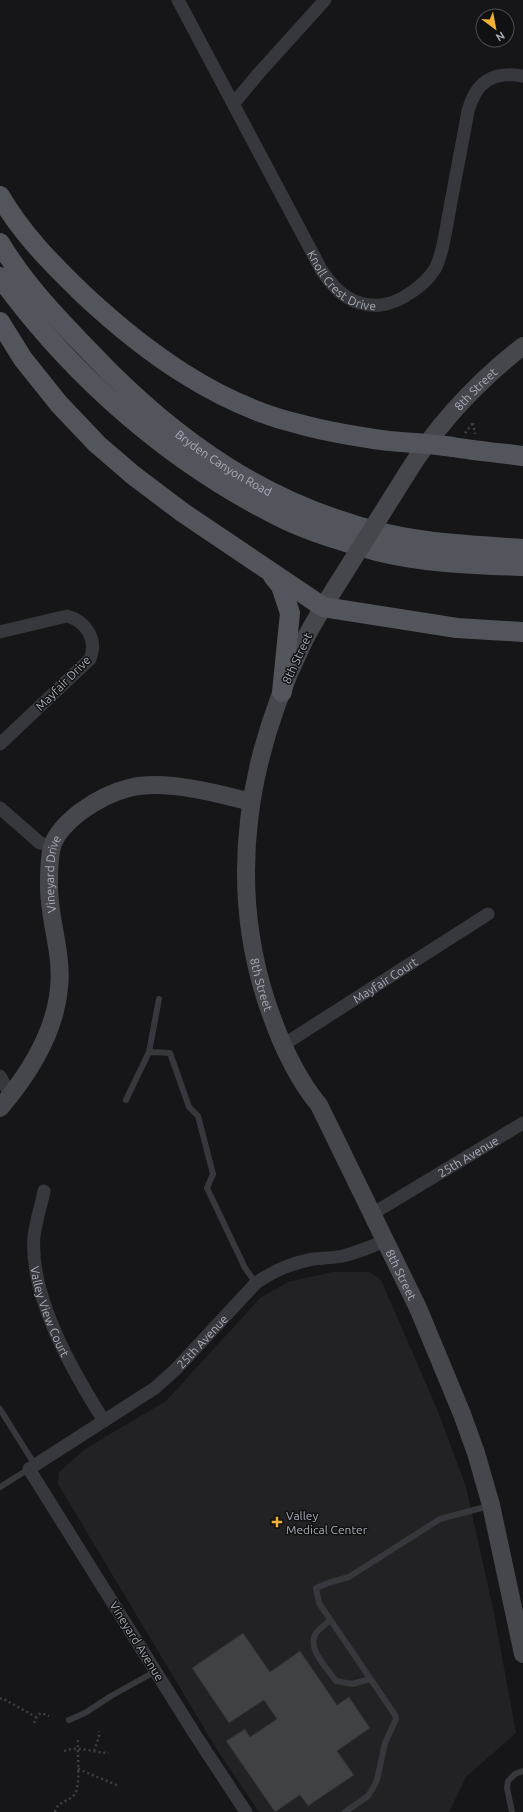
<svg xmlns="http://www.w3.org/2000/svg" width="523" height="1812" viewBox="0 0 523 1812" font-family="Ubuntu,sans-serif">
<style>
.built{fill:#222225}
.building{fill:#404145;stroke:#303034}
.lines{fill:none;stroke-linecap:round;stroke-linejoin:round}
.path{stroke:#3d3f44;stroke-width:2.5;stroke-dasharray:2 3;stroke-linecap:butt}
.lane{stroke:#37383d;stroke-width:6}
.street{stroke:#37383d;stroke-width:13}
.secondary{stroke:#45474d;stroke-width:18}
.primary{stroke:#53555c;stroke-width:20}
.secondary-bridge{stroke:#45474d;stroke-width:18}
.poi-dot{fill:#f2b134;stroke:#111113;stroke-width:1.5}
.labels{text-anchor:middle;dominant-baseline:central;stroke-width:3;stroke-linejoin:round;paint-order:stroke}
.street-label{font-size:12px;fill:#a8adb8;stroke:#111113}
.poi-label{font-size:12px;fill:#a8adb8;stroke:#111113;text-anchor:start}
</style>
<rect width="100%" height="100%" fill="#161618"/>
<path class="built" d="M332 1272H370L381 1280 437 1409 466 1487 494 1613 516 1733 466 1777 449 1812H259L219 1753 58 1484 59 1472 85 1449 166 1401 260 1298 288 1282Z"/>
<path class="building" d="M243 1633 270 1672 300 1651 337 1705 349 1697 370 1728 337 1751 354 1775 308 1806 300 1795 275 1812 226 1741 245 1729 250 1737 277 1719 264 1700 229 1723 192 1668Z"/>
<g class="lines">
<path class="path" d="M473 423 475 434
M465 433 473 423
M0 1699 2 1698 36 1717
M34 1723 37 1716 41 1713 49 1716
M64 1751C80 1745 93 1753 109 1753
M94 1751 99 1737V1731
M78 1769 119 1786
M55 1812C57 1801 69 1802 75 1794 81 1784 77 1753 78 1740"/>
<path class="lane" d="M149 1052 170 1053 189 1107 198 1116 213 1174 207 1188 245 1268 256 1283
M126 1100 149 1052 159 999
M0 1409 35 1465
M0 1487 29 1469
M330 1620C326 1624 320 1628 316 1633 306 1649 328 1669 336 1681L352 1684 370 1679
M69 1720 85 1713 111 1696 156 1671
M345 1812 368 1796 373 1788 377 1780 385 1743 396 1719 395 1715 319 1603 316 1588 328 1583 349 1577 440 1519 489 1506
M512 1812 507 1788 508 1781 515 1774 523 1771"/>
<g class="street">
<path id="s1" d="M178 0 322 271C337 293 353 307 381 305 400 303 425 285 435 269 443 255 446 228 449 213 455 179 462 145 468 111 476 82 492 71 523 76"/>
<path d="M234 103 259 73 325 0"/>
<path d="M0 632 67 616C86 621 98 640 90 659L0 744"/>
<path d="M0 808 40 843 52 846"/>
<path id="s2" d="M283 1045 488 914"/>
<path d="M0 1076 11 1096"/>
<path id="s3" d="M44 1191C41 1206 36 1221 34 1236 29 1296 73 1372 104 1421"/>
<path id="s4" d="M372 1214 523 1123"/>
<path id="s5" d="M246 1812 196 1736 29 1469 155 1388 176 1369 256 1283C273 1271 292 1263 313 1259 323 1258 333 1258 343 1256 358 1252 371 1247 384 1241"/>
</g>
<g class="secondary">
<path id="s6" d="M406 475C436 426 477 382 523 346"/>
<path id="s7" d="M340 580C327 601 314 621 303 643 248 756 227 879 266 1000 278 1037 294 1075 319 1105L418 1308 462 1414 476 1453 491 1505 523 1654"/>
<path id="s8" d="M0 1108C29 1074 55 1033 59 988 63 952 48 918 49 883 49 872 49 858 52 847 55 834 70 820 80 812 94 802 112 792 129 788 164 779 216 793 251 802"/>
</g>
<g class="primary">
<path d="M0 196C22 234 52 264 83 294 144 351 216 404 299 424 328 432 359 437 389 441 410 443 432 444 453 447 476 451 500 453 523 456"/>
<path id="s9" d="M0 243C25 285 59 320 93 355 176 442 268 506 387 534 431 544 478 546 523 549"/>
<path d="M0 277C72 376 169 462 280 517 310 532 345 542 377 551 424 563 475 564 523 566"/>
<path d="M0 322 23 359 59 404 97 444 133 475 182 512 323 607 457 628 523 632"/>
<path d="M273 576 281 586 290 613 282 692"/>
</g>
<path class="secondary-bridge" d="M340 580 406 475"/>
</g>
<path class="poi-dot" d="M275 1516h4v4h4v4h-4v4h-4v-4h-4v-4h4z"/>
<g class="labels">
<g class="street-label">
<text stroke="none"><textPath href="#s1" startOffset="329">Knoll Crest Drive</textPath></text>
<text stroke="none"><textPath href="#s6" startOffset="111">8th Street</textPath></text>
<text stroke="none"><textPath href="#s9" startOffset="316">Bryden Canyon Road</textPath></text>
<text transform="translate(297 658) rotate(-65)">8th Street</text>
<text transform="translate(63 683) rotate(-45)">Mayfair Drive</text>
<text stroke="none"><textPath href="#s8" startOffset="251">Vineyard Drive</textPath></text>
<text stroke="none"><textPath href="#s2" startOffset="121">Mayfair Court</textPath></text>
<text stroke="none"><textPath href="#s7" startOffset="425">8th Street</textPath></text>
<text stroke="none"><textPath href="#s4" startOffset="112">25th Avenue</textPath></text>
<text stroke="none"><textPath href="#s7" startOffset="748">8th Street</textPath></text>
<text stroke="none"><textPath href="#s3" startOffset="124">Valley View Court</textPath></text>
<text stroke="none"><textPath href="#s5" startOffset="622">25th Avenue</textPath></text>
<text transform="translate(137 1641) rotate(58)">Vineyard Avenue</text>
</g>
<g class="poi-label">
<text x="286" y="1515">Valley<tspan x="286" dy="14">Medical Center</tspan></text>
</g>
</g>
<g transform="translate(495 28) rotate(148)"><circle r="19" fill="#111113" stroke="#4d4f55"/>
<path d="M0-3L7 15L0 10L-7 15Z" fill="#f2b134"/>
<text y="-6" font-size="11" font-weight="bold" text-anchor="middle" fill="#a8adb8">N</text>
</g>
</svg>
